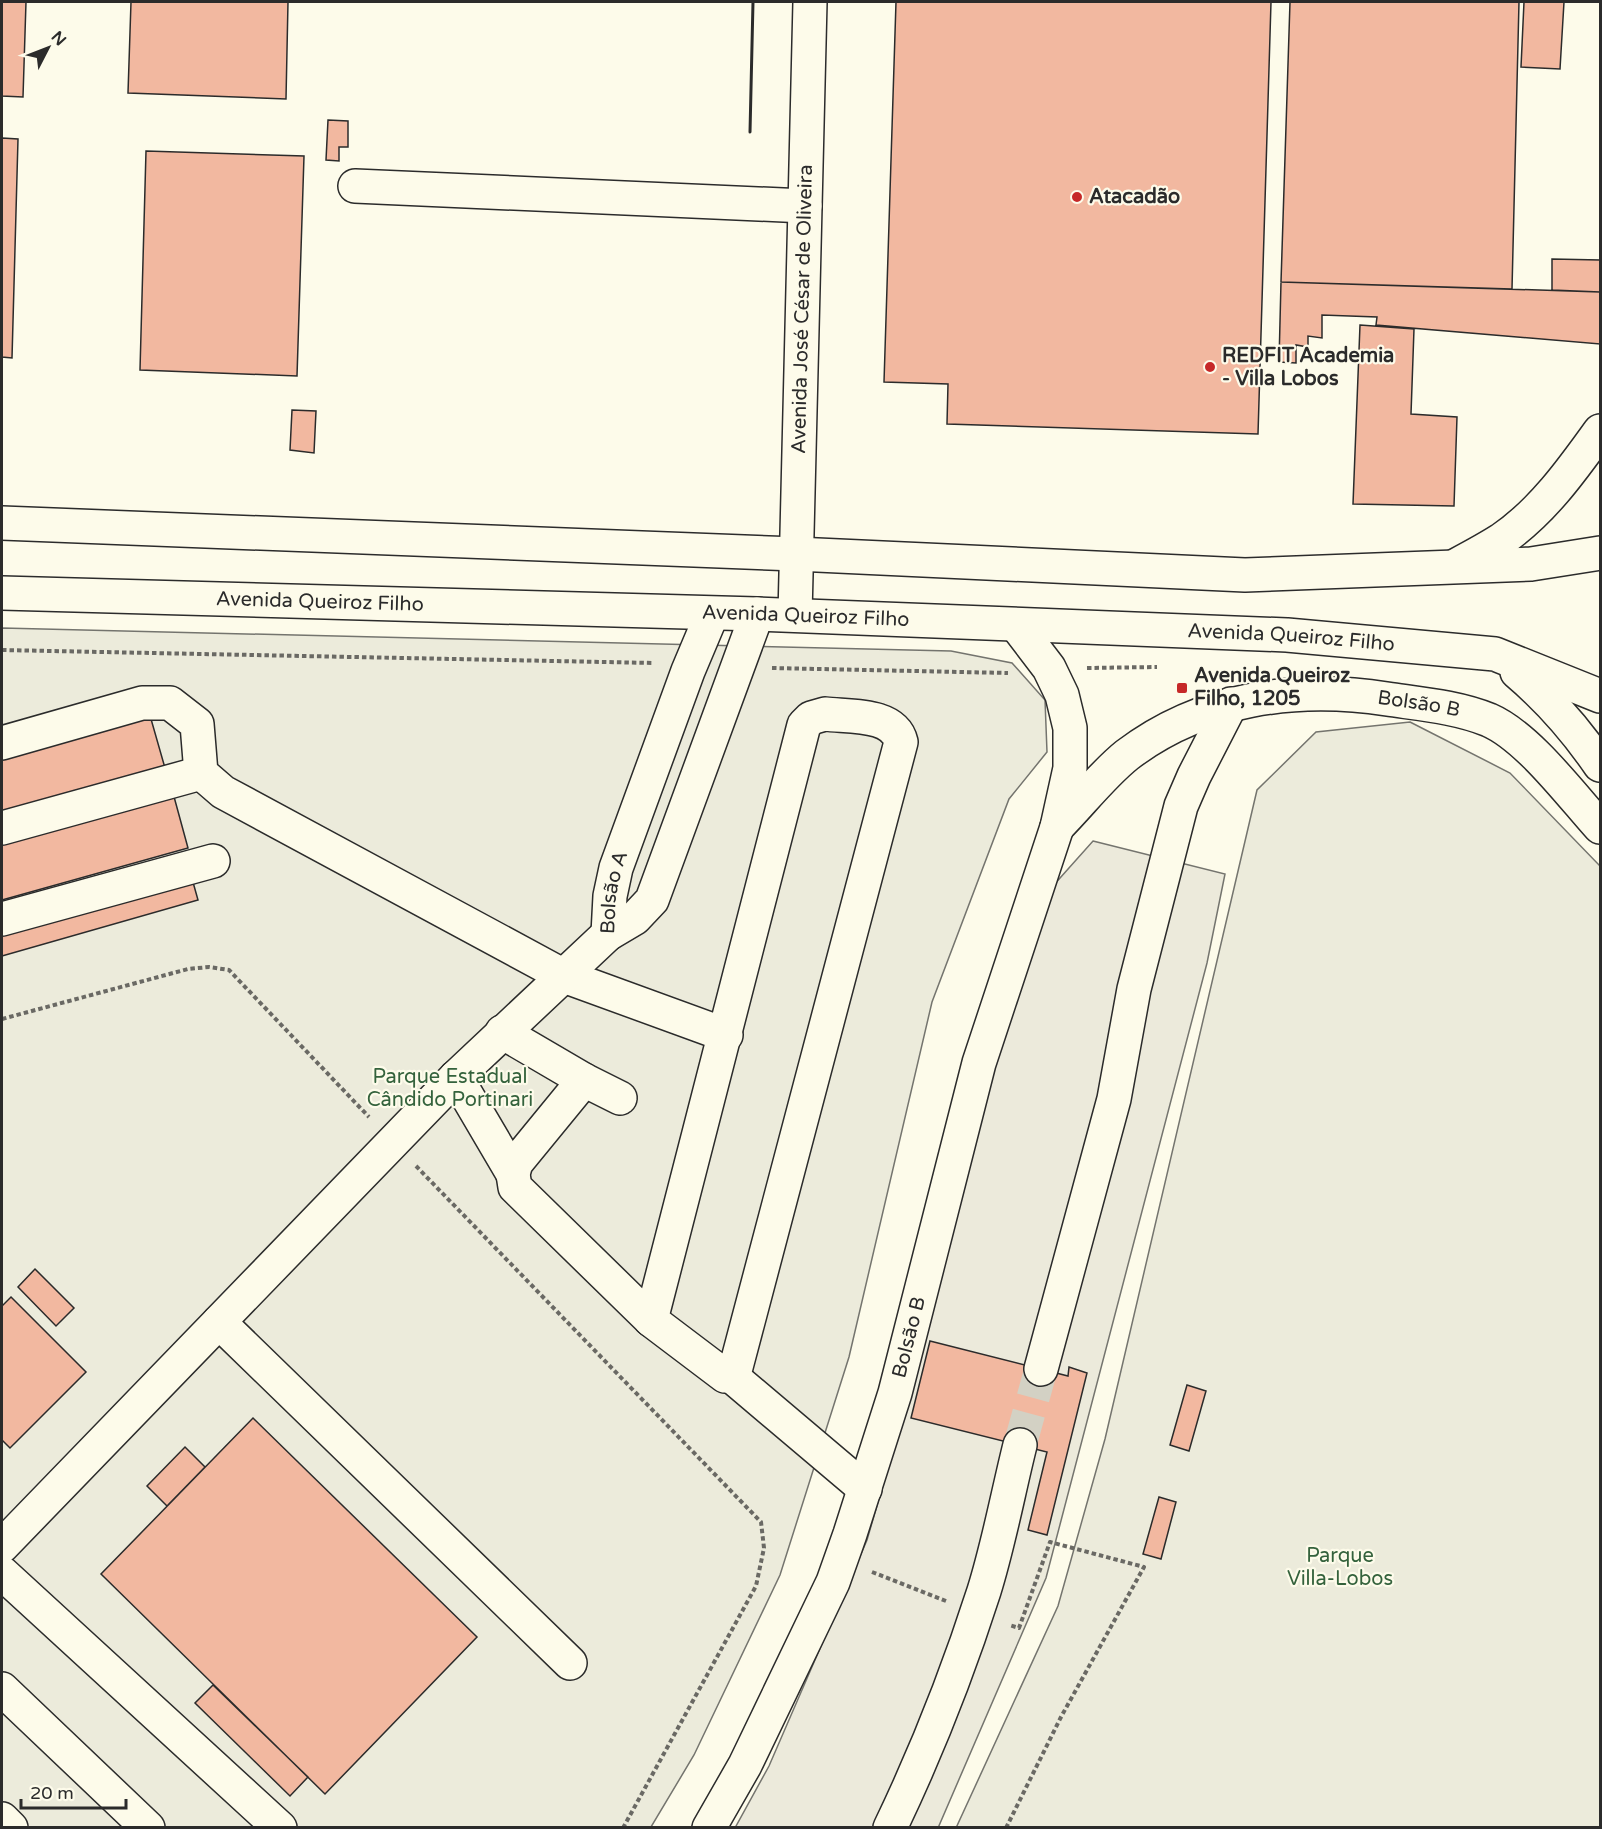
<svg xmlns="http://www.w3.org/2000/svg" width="1602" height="1829" viewBox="0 0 1602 1829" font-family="'Varela Round',sans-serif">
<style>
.green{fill:#ecebdb;stroke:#74746e;stroke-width:1.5}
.parking{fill:#eceadb;stroke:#74746e;stroke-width:1.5}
.building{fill:#f2b8a0;stroke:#2b2b2b;stroke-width:1.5}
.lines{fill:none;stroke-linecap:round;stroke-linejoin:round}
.minor-tunnel{stroke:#d3d1c4;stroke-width:33;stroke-dasharray:33 16;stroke-linecap:butt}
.minor-casing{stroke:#2b2b2b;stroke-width:36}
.highway-casing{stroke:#2b2b2b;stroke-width:36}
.path{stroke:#6a6964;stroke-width:4;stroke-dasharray:4.5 3;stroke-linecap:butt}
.minor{stroke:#fdfbea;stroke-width:33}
.highway{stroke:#fdfbea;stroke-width:33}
.wall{stroke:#2b2b2b;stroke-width:3}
.poi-dot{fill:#c62828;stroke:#fdfbea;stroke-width:2}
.labels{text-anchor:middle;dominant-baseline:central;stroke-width:4.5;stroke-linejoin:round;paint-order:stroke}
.poi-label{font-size:20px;font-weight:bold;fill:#2b2b2b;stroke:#fdfbea;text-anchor:start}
.street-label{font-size:20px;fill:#2b2b2b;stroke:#fdfbea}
.park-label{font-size:20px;fill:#34623c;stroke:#fdfbea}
</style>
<rect width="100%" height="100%" fill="#fdfbea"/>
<path class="green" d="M2 628 951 651 1012 663 1045 700 1047 752 1009 799 932 1002 849 1357 780 1575 694 1755 651 1827H2Z
M1410 722 1510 773 1600 866V1827L956 1828 1058 1606 1105 1439 1257 790 1316 732Z"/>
<path class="parking" d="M1093 841 1225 874 1207 963 1046 1578 938 1828H735L769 1766 867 1540 921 1354 1002 1026 1044 896Z"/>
<path class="building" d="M2 2H26L23 97 2 96Z
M131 2H288L286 99 128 93Z
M896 2H1271L1258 434 947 424 948 384 884 382Z
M1290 2H1519L1512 289 1281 282Z
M1524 2H1564L1560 69 1521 67Z
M328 120 348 121V147H339V161L326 160Z
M2 138 18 139 12 358 2 357Z
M146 151 304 156 297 376 140 370Z
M1552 259 1600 260V292L1552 290Z
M1281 282 1600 292V344L1376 325 1377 317 1322 315V338L1308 336V347L1296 345V363L1279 362Z
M1360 325 1414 329 1411 414 1457 417 1454 506 1353 504Z
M292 410 316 411 314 453 290 450Z
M149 712 165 768 2 813V753Z
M173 793 188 848 2 900V841Z
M191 875 198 900 2 956V929Z
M35 1269 74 1308 56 1326 18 1287Z
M11 1297 86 1372 10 1448 2 1440V1306Z
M930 1341 1068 1376 1069 1367 1087 1373 1047 1535 1028 1530 1047 1452 911 1418Z
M1187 1385 1206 1391 1189 1451 1170 1445Z
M253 1418 477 1637 325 1794 101 1574Z
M185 1447 205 1467 167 1506 147 1486Z
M1159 1497 1176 1502 1161 1559 1143 1554Z
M213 1685 308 1777 290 1796 195 1703Z"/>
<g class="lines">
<path class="minor-tunnel" d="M1020 1445 1041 1369"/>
<g class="minor-casing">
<g id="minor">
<path d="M355 186 805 206"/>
<path id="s1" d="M795 615 810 2"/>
<path d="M825 714C850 717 894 713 901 742L736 1367 725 1376 651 1320 804 725 811 718Z"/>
<path d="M2 743 142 703H170L197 724 201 773 223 792 564 976 726 1035"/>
<path id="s2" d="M1057 827C1080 804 1102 775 1127 755 1202 698 1296 685 1387 699 1421 704 1457 707 1489 720 1528 737 1571 795 1600 827"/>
<path d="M2 828 201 773"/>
<path d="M2 919 213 861"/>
<path id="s3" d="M608 934 610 896 616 868 688 671 712 614"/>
<path d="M502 1032 584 1080 516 1163 513 1174 515 1187 651 1320"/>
<path d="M456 1077 513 1174"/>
<path d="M584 1080 620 1098"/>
<path d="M219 1322 570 1663"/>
<path d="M1041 1369 1114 1099 1134 989 1181 806 1194 776 1231 704"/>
<path d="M729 1374 865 1489"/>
<path d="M2 1546 456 1077 608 934 635 918 652 900 757 614"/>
<path d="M2 1573 280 1828"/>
<path d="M2 1689 148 1828"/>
<path d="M2 1819 11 1828"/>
<path id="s4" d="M709 1828 745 1765 833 1582 850 1534 895 1393 979 1063 1057 827 1070 768V728L1062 695 1049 668 1017 626"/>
<path d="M890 1828C927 1751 958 1672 984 1591 999 1543 1008 1493 1020 1445"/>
</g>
</g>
<g class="highway-casing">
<g id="highway">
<path d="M2 523 796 554 1245 575 1531 564 1600 553"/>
<path d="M1457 565C1472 557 1487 549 1501 540 1542 512 1572 470 1600 431"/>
<path id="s5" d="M2 593 757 614 1287 635 1495 654 1600 696"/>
<path d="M1517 672C1550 700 1576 730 1600 765"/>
</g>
</g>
<path class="path" d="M2 650 654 663
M772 668 1008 673
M1087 668 1157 667
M2 1019 188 969 209 967 229 970 369 1117
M416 1166 761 1522 764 1548 756 1586 623 1828
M872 1572 946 1601
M1006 1828 1061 1717 1144 1567 1050 1542 1019 1628 1009 1625"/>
<use href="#minor" class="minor"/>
<use href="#highway" class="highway"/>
<path class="wall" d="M750 132 753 2"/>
</g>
<g class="poi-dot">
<circle cx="1077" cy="197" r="6"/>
<circle cx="1210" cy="367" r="6"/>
<rect x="1176" y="682" width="12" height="12" rx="3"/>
</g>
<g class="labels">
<g class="poi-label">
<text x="1089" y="197">Atacadão</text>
<text x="1222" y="356">REDFIT Academia<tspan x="1222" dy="23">- Villa Lobos</tspan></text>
<text x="1194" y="676">Avenida Queiroz<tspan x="1194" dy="23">Filho, 1205</tspan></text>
</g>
<g class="street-label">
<text stroke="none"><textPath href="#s1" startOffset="306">Avenida José César de Oliveira</textPath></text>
<text stroke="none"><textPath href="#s5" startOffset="318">Avenida Queiroz Filho</textPath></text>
<text stroke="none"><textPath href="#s5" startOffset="804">Avenida Queiroz Filho</textPath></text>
<text stroke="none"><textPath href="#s5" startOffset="1290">Avenida Queiroz Filho</textPath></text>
<text stroke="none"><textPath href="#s2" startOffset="406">Bolsão B</textPath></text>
<text stroke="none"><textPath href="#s3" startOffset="42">Bolsão A</textPath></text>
<text stroke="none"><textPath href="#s4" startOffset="532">Bolsão B</textPath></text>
</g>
<g class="park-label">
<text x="450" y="1077">Parque Estadual<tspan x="450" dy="23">Cândido Portinari</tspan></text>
<text x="1340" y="1556">Parque<tspan x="1340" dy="23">Villa-Lobos</tspan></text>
</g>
</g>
<rect width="1602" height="1829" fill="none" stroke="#2b2b2b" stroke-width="6"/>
<g transform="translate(48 48) rotate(48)" stroke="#fdfbea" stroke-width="4.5" paint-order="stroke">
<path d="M0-4.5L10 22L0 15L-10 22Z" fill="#2b2b2b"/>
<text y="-9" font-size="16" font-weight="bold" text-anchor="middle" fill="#2b2b2b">N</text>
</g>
<path d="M21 1799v9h105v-9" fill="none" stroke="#2b2b2b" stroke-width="3"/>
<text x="30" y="1799" font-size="18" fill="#2b2b2b" stroke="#fdfbea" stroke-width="4.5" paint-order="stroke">20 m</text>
</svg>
